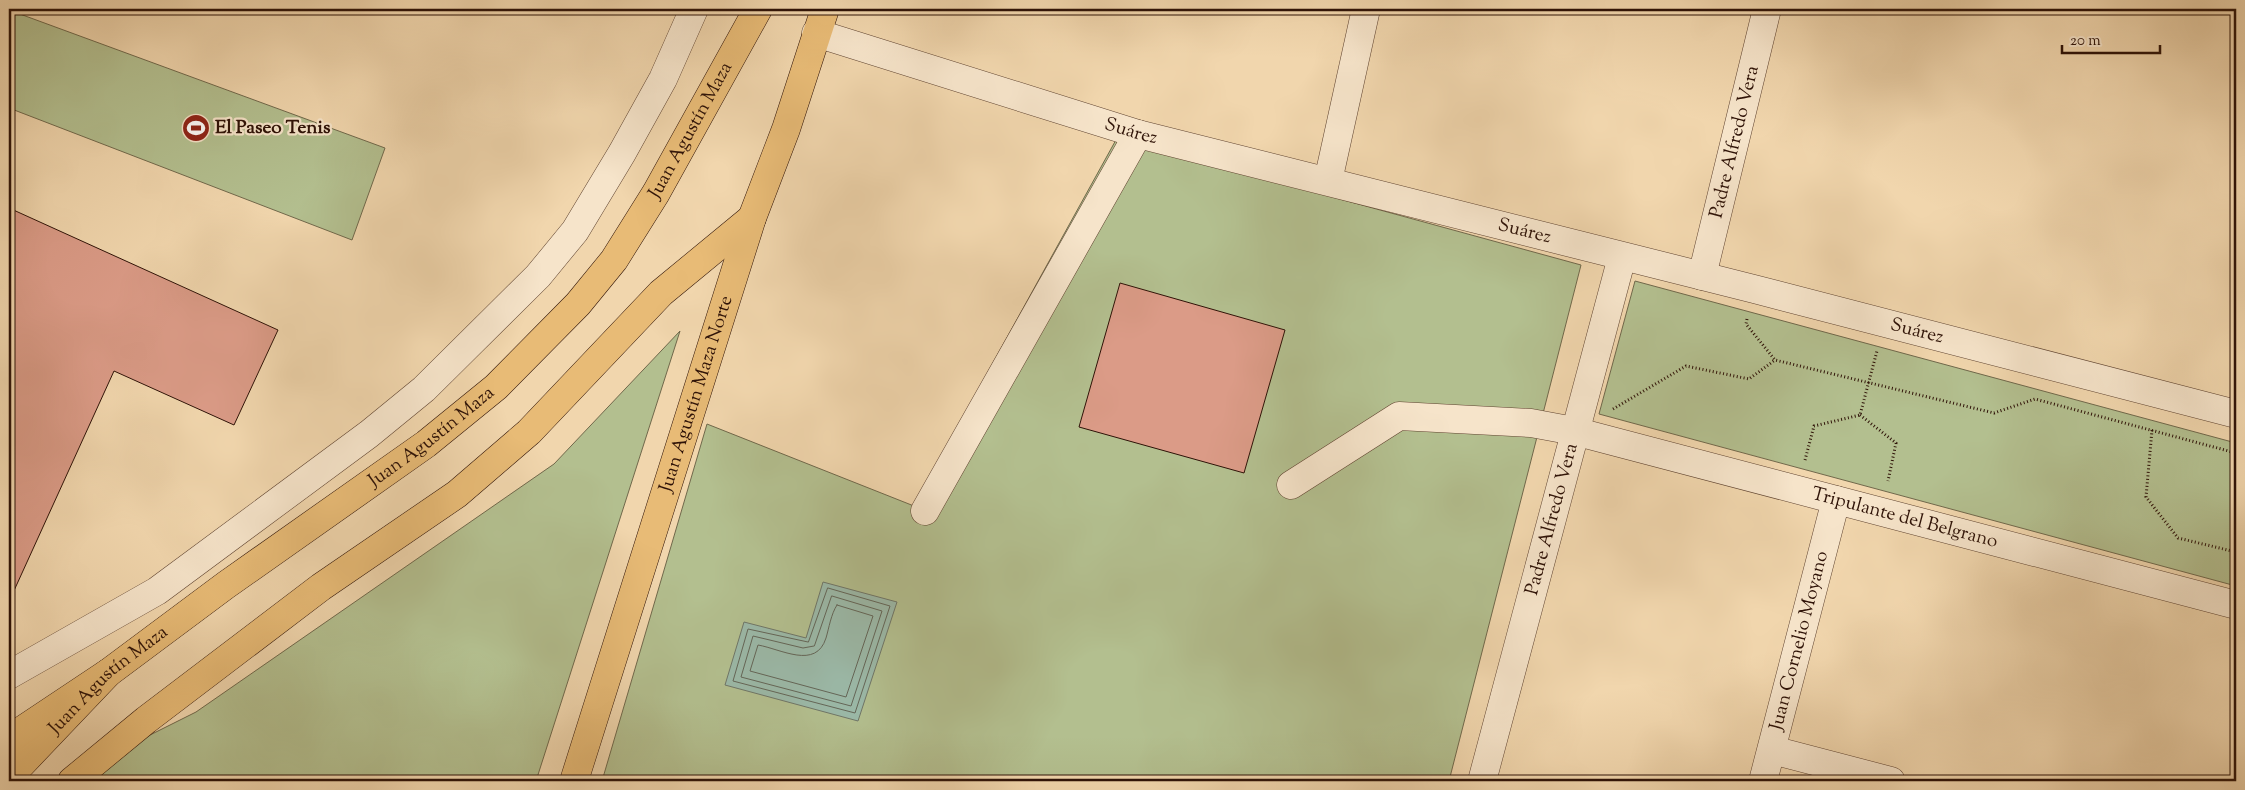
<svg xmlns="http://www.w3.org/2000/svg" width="2245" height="790" viewBox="0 0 2245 790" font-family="'Sorts Mill Goudy',serif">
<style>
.green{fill:#b3bf8f;stroke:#70684b}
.water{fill:#9bb9a8;stroke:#6f7668}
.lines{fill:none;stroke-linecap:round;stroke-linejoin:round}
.shore{stroke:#646658;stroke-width:1}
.building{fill:#db9b87;stroke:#2e1207}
.minor-casing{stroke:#5f4330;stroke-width:29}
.major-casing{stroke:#2e1207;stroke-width:29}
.highway-casing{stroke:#2e1207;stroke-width:29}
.path{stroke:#2e1207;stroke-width:3;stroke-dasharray:1 2.5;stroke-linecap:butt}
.minor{stroke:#f6e4ca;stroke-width:28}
.major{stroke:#e8bb76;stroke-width:28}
.highway{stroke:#e8bb76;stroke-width:28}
.labels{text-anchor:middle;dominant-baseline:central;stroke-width:4.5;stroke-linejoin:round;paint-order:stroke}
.poi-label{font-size:19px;font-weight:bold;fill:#2e1207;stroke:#f6e4ca;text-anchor:start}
.street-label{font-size:19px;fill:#2e1207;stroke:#f6e4ca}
</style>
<rect width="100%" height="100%" fill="#f1d6ad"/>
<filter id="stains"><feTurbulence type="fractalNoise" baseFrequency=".004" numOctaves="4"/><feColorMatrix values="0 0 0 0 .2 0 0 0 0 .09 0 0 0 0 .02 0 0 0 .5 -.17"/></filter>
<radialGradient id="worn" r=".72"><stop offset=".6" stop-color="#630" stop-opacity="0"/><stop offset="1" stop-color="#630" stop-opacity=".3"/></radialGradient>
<path class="green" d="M9 10 385 148 352 240 9 108Z
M1117 138 1581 265 1449 781H602L707 424 914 506Z
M1635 281 2236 443V586L1599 414Z
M680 331 536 781H58L196 712 554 464Z"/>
<path class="water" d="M823 582 897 602 858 721 725 685 744 622 806 638Z"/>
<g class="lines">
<path class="shore" d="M828 588 890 606 855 713 733 681 748 629 808 642Z
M832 596 882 611 851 706 741 677 753 636 803 648 814 646Z
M837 605 873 616 846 697 750 671 758 645C781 649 816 670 826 638 829 628 831 614 837 605Z"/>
</g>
<path class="building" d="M9 208 278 330 234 425 114 371 12 595 9 593Z
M1120 283 1285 330 1244 473 1079 427Z"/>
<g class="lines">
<g class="minor-casing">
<g id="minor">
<path id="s1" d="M816 33 1138 134 1754 289 2236 414"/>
<path d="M1328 181 1366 9"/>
<path id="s2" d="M1702 276 1767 9"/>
<path id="s3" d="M1291 485 1399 416 1531 423 1574 431 2236 605"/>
<path d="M925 511 1138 134"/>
<path d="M9 675 157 591 369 434 424 389 538 276 575 231 622 153 663 79 694 9"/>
<path d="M1772 750 1891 781"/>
<path id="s4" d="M1482 781 1622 257"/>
<path id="s5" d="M1763 781 1836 500"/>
</g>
</g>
<g class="major-casing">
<g id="major">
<path id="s6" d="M9 777 108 673 226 585 426 444 496 387 578 304 614 260 656 193 758 9"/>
<path d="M72 781 146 720 321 587 457 494 529 432 661 293 752 218"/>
<path id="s7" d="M574 781 752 218 786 129 825 9"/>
</g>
</g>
<g class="highway-casing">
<path id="highway" d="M9 739 108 673"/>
</g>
<path class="path" d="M1747 319 1746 324 1775 360 1994 413 2035 399 2236 453
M1613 409 1686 366 1749 379 1775 360
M1860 415 1896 443 1888 481
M2152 430 2146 497 2178 538 2236 552
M1805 460 1814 426 1860 415 1877 351"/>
<use href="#minor" class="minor"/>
<use href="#major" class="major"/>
<use href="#highway" class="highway"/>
</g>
<defs>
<g id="stadium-disc" transform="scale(1.4375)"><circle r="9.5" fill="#8f2418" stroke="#f6e4ca"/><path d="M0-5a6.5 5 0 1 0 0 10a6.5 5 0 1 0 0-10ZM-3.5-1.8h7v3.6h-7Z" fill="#fff"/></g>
</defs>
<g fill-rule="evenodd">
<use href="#stadium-disc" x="196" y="128"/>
</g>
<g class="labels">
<g class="poi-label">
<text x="215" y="128">El Paseo Tenis</text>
</g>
<g class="street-label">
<text stroke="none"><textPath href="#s6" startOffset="950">Juan Agustín Maza</textPath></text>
<text stroke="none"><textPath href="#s1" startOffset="330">Suárez</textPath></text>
<text stroke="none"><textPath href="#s2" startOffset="138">Padre Alfredo Vera</textPath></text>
<text stroke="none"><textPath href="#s1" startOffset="736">Suárez</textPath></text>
<text stroke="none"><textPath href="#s1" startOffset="1141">Suárez</textPath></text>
<text stroke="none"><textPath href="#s7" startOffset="406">Juan Agustín Maza Norte</textPath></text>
<text stroke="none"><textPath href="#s6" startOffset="544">Juan Agustín Maza</textPath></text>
<text stroke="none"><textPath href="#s3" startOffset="646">Tripulante del Belgrano</textPath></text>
<text stroke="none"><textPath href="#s4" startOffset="271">Padre Alfredo Vera</textPath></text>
<text stroke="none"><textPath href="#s5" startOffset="145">Juan Cornelio Moyano</textPath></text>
<text stroke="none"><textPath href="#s6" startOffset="139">Juan Agustín Maza</textPath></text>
</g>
</g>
<rect width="2245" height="790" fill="none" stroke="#f1d6ad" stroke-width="30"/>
<rect x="10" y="10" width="2225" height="770" fill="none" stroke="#2e1207" stroke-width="2.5"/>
<rect x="15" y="15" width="2215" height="760" fill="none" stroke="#2e1207"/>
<path d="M2062 45v8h98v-8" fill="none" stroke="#2e1207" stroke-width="2.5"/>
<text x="2070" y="45" font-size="15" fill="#2e1207" stroke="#f6e4ca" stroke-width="4" paint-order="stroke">20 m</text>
<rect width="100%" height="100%" filter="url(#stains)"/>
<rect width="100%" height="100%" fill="url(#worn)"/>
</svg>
